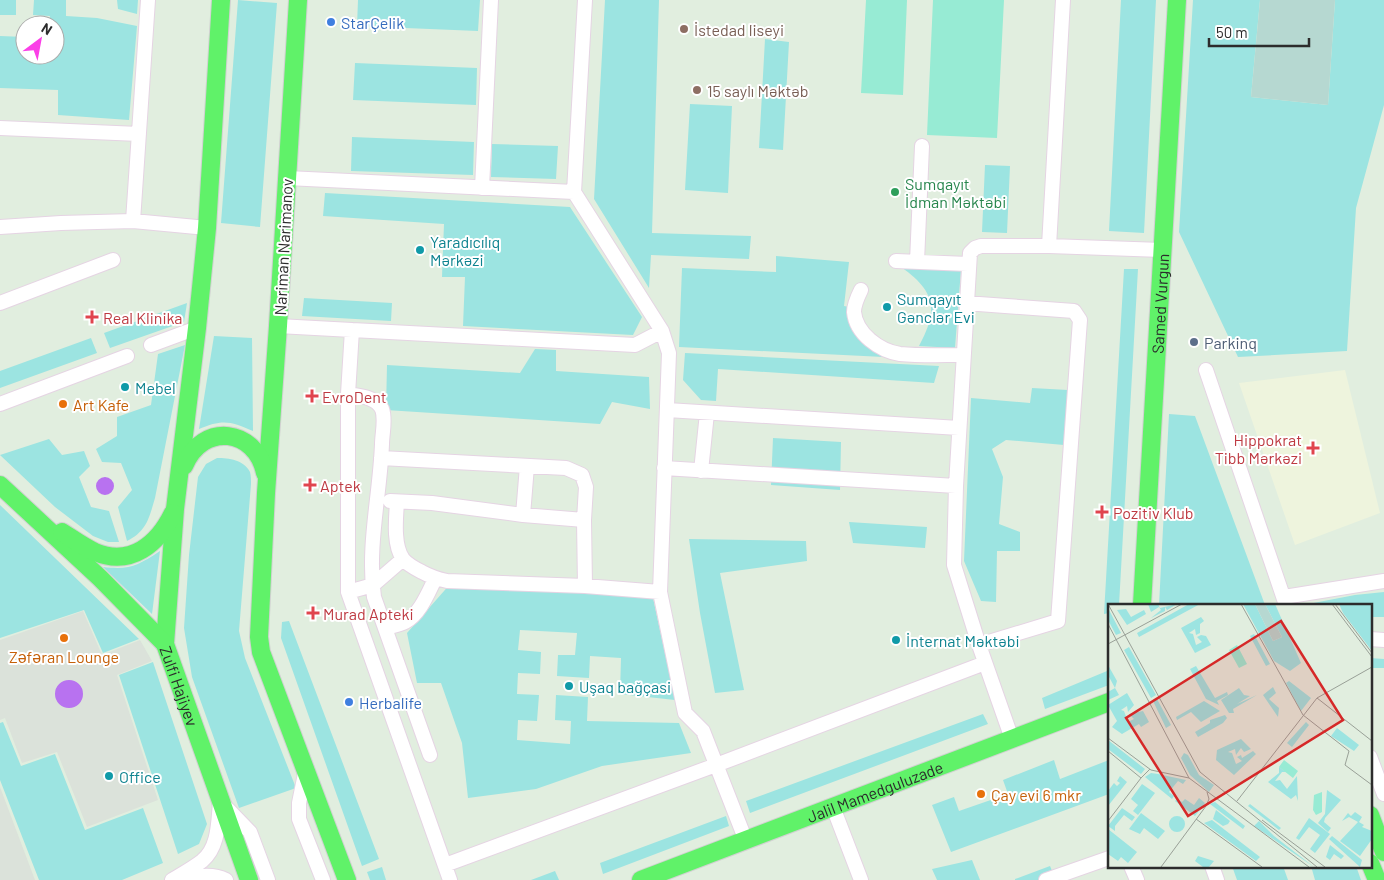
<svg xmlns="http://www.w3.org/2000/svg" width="1384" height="880" viewBox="0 0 1384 880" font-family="Barlow,sans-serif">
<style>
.medical{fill:#eef4dd}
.green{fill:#9ce4e1}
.cemetery{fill:#b6d8d1}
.pitch{fill:#97ebd4}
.plaza{fill:#dbe2da}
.water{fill:#b872f0}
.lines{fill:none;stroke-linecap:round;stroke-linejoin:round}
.minor-casing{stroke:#e5d4e3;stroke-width:16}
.major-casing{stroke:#d1d1d1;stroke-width:20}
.minor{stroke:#fff;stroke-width:14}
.major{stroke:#60f269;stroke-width:18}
.shop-dot{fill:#3f7fe0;stroke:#fff;stroke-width:2}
.education-dot{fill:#8d6e63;stroke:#fff;stroke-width:2}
.leisure-dot{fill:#2e9e5b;stroke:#fff;stroke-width:2}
.culture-dot{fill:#0f9aa8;stroke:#fff;stroke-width:2}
.health-dot{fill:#e0444e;stroke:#fff;stroke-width:2}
.service-dot{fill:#5c6f8a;stroke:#fff;stroke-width:2}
.food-dot{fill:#e8710a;stroke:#fff;stroke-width:2}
.labels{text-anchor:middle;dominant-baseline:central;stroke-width:4;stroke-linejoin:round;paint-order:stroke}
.shop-label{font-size:16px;fill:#366cbe;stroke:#fff;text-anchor:start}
.education-label{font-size:16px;fill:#785e54;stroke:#fff;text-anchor:start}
.leisure-label{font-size:16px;fill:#27864d;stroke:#fff;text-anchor:start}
.culture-label{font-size:16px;fill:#0d838f;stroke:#fff;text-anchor:start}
.street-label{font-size:16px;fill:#2c2c2c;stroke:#fff}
.health-label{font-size:16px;fill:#be3a42;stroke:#fff;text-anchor:start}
.service-label{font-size:16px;fill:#4e5e75;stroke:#fff;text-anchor:start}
.food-label{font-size:16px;fill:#c56008;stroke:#fff;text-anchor:start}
.inset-road{fill:none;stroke:#99a097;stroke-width:1}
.view{fill:#d62828;fill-opacity:0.15;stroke:#d62828;stroke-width:2.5}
.inset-edge{fill:none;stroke:#2c2c2c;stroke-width:2.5}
</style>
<rect width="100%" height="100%" fill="#e1eedf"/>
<path class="medical" d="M1345 370 1380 513 1295 545 1239 383Z"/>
<path class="green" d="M0 0H16V15H0Z
M34 0H66V16L97 18 137 26 129 120 58 115V90L0 88V36L25 37V55H55V25H49L50 16 33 15Z
M117 0H138L137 14 118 9Z
M238 0 277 3 260 227 221 223Z
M358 0H480L478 31 357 26Z
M605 0H659L652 233 751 236 749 259 651 255 649 288 594 199Z
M1121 0H1156L1144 233 1109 231Z
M1193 0H1260L1251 97 1328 105 1335 0H1384V105L1356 208 1347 351 1238 357 1179 232Z
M765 39 789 42 783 150 759 148Z
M355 63 477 68 476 105 353 100Z
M690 104 732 106 728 193 685 190Z
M352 137 474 142 473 175 351 171Z
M492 144 558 146 556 179 491 177Z
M985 165 1010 166 1007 233 982 232Z
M325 193 570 207 642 317 633 335 463 326 465 277H442L444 224 323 216Z
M776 256 849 262 844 306 849 307 867 345 884 357 679 347 682 268 776 272Z
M901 267 961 269 955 348 919 346C939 309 935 291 901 267Z
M1124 269H1138L1119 605H1109V613L1104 614Z
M304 298 392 303 391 321 302 316Z
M187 303 184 322 110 348 104 333Z
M214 336 252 338 253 431C231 421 222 419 199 429Z
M91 338 97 353 0 388V371Z
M185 345 155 498C149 518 147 531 127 541L118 507 132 490 121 463 102 462 96 449 117 436V417L151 405 158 354Z
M535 349 556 350V371L649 377 650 409 612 402 600 424 386 410 387 365 520 373Z
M685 353 939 366 934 383 718 369 716 401 701 400 683 380Z
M1032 388 1068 390 1064 445 1006 440 992 449 1003 477 999 524 1020 532V551H997L996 602 981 601 964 561 971 398 1030 403Z
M1169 414 1195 416 1265 605H1159Z
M773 438 841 442 840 490 771 485Z
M49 439 62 455 84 451 90 466 79 477 91 507 109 511 119 542H108L93 536 55 507 0 455Z
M217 458C229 458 244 460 250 472 251 475 251 481 251 484L239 631 245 658 296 788 239 808 192 677 184 628 189 555 198 477 206 464Z
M0 505 139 639 103 653 84 610 0 638Z
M849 522 927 527 925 548 853 543Z
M689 539 806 541 807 561 720 573 744 690 715 693 700 613Z
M160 551 152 614 103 567C130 570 137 566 160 551Z
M459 574 653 598 675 700 620 694 621 658 590 656 589 678 557 676 558 655H575L577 633 520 630 518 650 541 652 540 674 518 673 517 694 539 695 537 721 518 720 517 740 570 744 571 721 555 720 556 695 588 697 587 721 679 723 691 753 602 766 536 789 468 798 462 743 441 683H417L407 633Z
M1384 592V617H1370V605H1303L1355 595Z
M289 621 379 859 362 866 281 638 282 622Z
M1109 650V685L1045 709 1042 698 1107 671Z
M1370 658 1384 659V668H1370Z
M153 662 207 824 199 844 178 854 119 675Z
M983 714 988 724 750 813 746 801Z
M3 722 21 766 55 754 85 830 143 808 163 863 122 880H39L0 780V723Z
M1054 760 1060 779 1109 760V794L951 852 932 805 954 797 959 811 1008 794 1003 780Z
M726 816 729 826 603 874 600 863Z
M972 860 980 880H937L932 869Z
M1050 866 1056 880H1015V879Z
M1232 866H1283L1288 880H1237Z
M1311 866H1356L1361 880H1315Z
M382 867 386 880H370L367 872Z
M555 871 559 880H531Z"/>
<path class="cemetery" d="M1260 0H1335L1328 105 1251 97Z"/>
<path class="pitch" d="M866 0H907L903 95 861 93Z
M933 0H1004L997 138 927 135Z"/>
<path class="plaza" d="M83 611 102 655 140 640 152 661 117 675 158 800 87 827 57 752 22 763 5 718 0 720V640Z
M0 787 35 880H0Z"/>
<path class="water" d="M96 486a9 9 0 1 1 18 0a9 9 0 1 1-18 0Z
M55 694a14 14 0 1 1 28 0a14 14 0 1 1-28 0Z"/>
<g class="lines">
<g class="minor-casing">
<path id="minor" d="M0 128 139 134
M287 178 574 192 585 0
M482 188 491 0
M574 192 662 331 669 353 660 592 685 713 703 731 746 841
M133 221 148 0
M0 227 61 223 133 221 207 228
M1049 246 1063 0
M896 261 968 264
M917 262 922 146
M861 290C858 296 854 304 854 312 856 334 880 351 900 354 921 356 942 355 963 355
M0 303 113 260
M965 303 1074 311 1080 320 1058 621 979 645
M278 326 352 330 348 394V592L450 880
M352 330 635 345 662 331
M151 345 197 328
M1206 370 1286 605
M348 394C360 396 376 397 382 409 386 419 382 434 382 444 380 495 367 546 374 597L430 755
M0 404 127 356
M667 410 959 428
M381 458 566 468 582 475 586 487 584 520
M664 468 956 486
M701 471 707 413
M390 501 432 503 523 515 584 520 585 586
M397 502C396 518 393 545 403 559 407 564 416 569 422 572 431 577 438 579 447 581L585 586 660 592
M523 515 527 466
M348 592 373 585 403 559
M1284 597 1384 581
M385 628C392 626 399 625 405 622 420 614 428 593 435 579
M1370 639 1384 640
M1012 739 979 645 954 565 956 486 970 253 975 248 981 246H1049L1162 250
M1370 757 1384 794
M306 769 299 803V819L323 880
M223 804 250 832 268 880
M833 807 861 880
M445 865 716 765 985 663
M1131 866 1137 880
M1212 866 1217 880
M172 880C182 874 193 868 202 861 219 847 218 822 220 802
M181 880C196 876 212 873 226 880
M1046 880 1109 858"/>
</g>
<g class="major-casing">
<g id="major">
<path id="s1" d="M221 0 207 228 197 328 175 509 165 644 249 880"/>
<path d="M298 0 278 326 266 493 259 637 261 652 347 880"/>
<path d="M184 466C203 421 256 429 265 473"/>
<path d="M0 485 100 578 165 644"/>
<path d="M62 532C73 539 84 547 95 552 131 567 158 544 173 513"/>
<path id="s2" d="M1142 605 1177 0"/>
<path d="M1370 815 1384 852"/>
<path d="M1370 863 1377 880"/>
<path id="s3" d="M641 880 1109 702"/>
</g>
</g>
<use href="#minor" class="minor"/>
<use href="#major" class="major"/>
</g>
<g class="shop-dot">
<circle cx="331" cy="22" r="5"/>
<circle cx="349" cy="702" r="5"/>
</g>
<g class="education-dot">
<circle cx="684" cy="29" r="5"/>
<circle cx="697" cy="90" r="5"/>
</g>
<circle class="leisure-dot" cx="895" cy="192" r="5"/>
<g class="culture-dot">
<circle cx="420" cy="250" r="5"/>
<circle cx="887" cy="307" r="5"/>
<circle cx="125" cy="387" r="5"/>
<circle cx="896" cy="640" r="5"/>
<circle cx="569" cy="686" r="5"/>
<circle cx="109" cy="776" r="5"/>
</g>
<g class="health-dot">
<path d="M89.5 309.5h5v5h5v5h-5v5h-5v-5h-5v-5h5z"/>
<path d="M309.5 388.5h5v5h5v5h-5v5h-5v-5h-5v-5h5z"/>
<path d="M1310.5 440.5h5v5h5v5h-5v5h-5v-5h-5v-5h5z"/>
<path d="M307.5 477.5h5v5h5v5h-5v5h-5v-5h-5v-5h5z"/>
<path d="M1099.5 504.5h5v5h5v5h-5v5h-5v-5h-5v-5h5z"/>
<path d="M310.5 605.5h5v5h5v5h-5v5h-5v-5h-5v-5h5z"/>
</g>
<circle class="service-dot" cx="1194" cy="342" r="5"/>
<g class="food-dot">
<circle cx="63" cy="404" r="5"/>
<circle cx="64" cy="638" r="5"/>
<circle cx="981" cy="794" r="5"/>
</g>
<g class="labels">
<g class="shop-label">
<text x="341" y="22">StarÇelik</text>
<text x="359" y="702">Herbalife</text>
</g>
<g class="education-label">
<text x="694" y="29">İstedad liseyi</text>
<text x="707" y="90">15 saylı Məktəb</text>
</g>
<g class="leisure-label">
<text x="905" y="183">Sumqayıt<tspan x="905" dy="18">İdman Məktəbi</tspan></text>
</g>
<g class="culture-label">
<text x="430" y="241">Yaradıcılıq<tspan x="430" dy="18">Mərkəzi</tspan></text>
<text x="897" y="298">Sumqayıt<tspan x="897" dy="18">Gənclər Evi</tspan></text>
<text x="135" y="387">Mebel</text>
<text x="906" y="640">İnternat Məktəbi</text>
<text x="579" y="686">Uşaq bağçasi</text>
<text x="119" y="776">Office</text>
</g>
<g class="street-label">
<text transform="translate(283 247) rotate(-87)">Nariman Narimanov</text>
<text stroke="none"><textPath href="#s2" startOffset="302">Samed Vurgun</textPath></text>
<text stroke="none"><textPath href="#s1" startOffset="691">Zulfi Hajiyev</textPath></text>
<text stroke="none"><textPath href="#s3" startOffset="250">Jalil Mamedguluzade</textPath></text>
</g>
<g class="health-label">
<text x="103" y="317">Real Klinika</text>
<text x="322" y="396">EvroDent</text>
<text x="1302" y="439" text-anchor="end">Hippokrat<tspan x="1302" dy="18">Tibb Mərkəzi</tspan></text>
<text x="320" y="485">Aptek</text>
<text x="1113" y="512">Pozitiv Klub</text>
<text x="323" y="613">Murad Apteki</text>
</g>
<g class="service-label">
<text x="1204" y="342">Parkinq</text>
</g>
<g class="food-label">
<text x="73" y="404">Art Kafe</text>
<text x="64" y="656" text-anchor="middle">Zәfәran Lounge</text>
<text x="991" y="794">Çay evi 6 mkr</text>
</g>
</g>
<g transform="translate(1108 604)">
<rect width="264" height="264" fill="#e1eedf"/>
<path d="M40 0H50L52 4 69 0 59 6 57 3V7L43 14 53 6 51 3 43 8ZM81 0H92L31 33 29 29ZM135 0H147L165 37 174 33 157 0H167L193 59 182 67 166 57ZM231 0H264V47L235 9ZM0 4 13 29 8 31 0 16ZM18 5 23 13 36 6 38 10 19 21 9 6ZM93 13 96 17 92 20V29L88 31 87 25 81 29 85 30 88 41 94 38 89 33 93 31 98 32 103 41 87 49 73 24ZM146 30 162 60 158 62 142 32ZM21 43 48 91 43 94 16 46ZM0 61 9 77 7 84 11 91 0 96V88L7 84 0 71ZM88 62 107 94 119 88 120 91 109 97 111 101 98 95 82 65ZM181 77 203 94 193 107 178 79ZM165 83 168 89 161 95 171 104 170 113 155 91ZM131 84 136 91 142 92 129 100 149 91 125 105 126 109H121L113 96ZM19 89 26 101 20 108 19 102 13 106 16 107 20 118 26 115 21 110 35 107 41 118 33 123 31 120 14 130 4 123 9 117 0 101ZM49 95 63 121 58 124 45 97ZM96 97 112 107 93 118 83 108 69 116 68 113ZM117 111 119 114 115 119 90 133 87 128 102 119V116ZM198 118 201 121 184 143 179 139ZM229 124 251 141 246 147 223 132ZM133 135 143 145 136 148 133 144 128 151 127 145 120 148 124 149 128 160 134 157 129 153 133 151 134 154 145 147 148 150 126 171 108 156 109 146ZM0 136 37 165 33 170 0 145ZM76 149 80 151 91 171 106 181 101 188 82 171 73 154ZM171 163 178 168H174L167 177 172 176 179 185 189 172 190 197 188 191 183 195 160 178 171 169ZM43 169 50 170 78 176 75 180 70 177 61 188 66 192 64 195 37 173ZM12 172 19 178 0 202V187L6 179 9 182 12 179 9 177ZM34 180 47 189 30 211 25 207 30 201 23 195ZM219 186 233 196 217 214 216 218 223 224 220 228 210 219 217 210ZM91 194 97 199 87 212 67 197 69 195 74 198 77 195 86 201ZM107 198 137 222 135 225 102 200ZM142 200 173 224 171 226 140 202ZM14 204 27 213 24 217 16 211 7 222V227L0 222ZM108 206 122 217 120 220 115 222 105 215ZM247 208 254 213 251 218 256 221 254 223 264 227V235L252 252 232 237 250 218 241 213 234 217 240 209 243 212ZM33 209 57 227 50 235 36 224 32 230 21 225ZM61 220a8 8 0 1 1 16 0a8 8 0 1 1-16 0ZM201 214 222 230 207 249 202 245 212 231 201 223 191 236 188 234ZM104 216 152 253 148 257 96 219ZM151 217 166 232 206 263 146 222ZM0 225 29 248 20 259 13 253 10 257 0 250ZM224 232 254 256 252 263 221 235ZM222 241 236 252 233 255 226 250 222 256 218 253ZM90 252 106 257 101 263H95L87 257Z" fill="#9ce4e1"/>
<path d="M147 0H157L174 33 165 37Z" fill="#b6d8d1"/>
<path d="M129 41 139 60 131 64 121 46ZM176 156 190 167 185 174 171 163ZM214 188V208L208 211 205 206 206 191Z" fill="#97ebd4"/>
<path class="inset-road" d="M0 0 92 168 209 263M133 0 195 111M224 0 264 53M227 0 264 49M0 20 81 174 201 263M0 40 74 0M209 94 264 63M195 111 241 147 237 161 264 181M0 134 43 166 81 174M0 147 33 174 42 165M129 197 209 94 264 137M88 215 154 263M154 216 217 263M0 217 33 174M53 263 98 202 101 195 99 188"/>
<path class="view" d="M173 17 235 116 80 212 18 114Z"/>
<rect width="264" height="264" class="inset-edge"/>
</g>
<g transform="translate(40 40) rotate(32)"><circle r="24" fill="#ffffff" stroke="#ababab"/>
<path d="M0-4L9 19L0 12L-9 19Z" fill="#fb3fe7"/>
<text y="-8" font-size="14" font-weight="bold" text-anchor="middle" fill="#2c2c2c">N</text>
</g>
<path d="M1209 38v8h100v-8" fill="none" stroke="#2c2c2c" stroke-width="2.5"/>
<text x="1216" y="38" font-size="15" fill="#2c2c2c" stroke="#ffffff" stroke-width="4" paint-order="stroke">50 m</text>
</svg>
